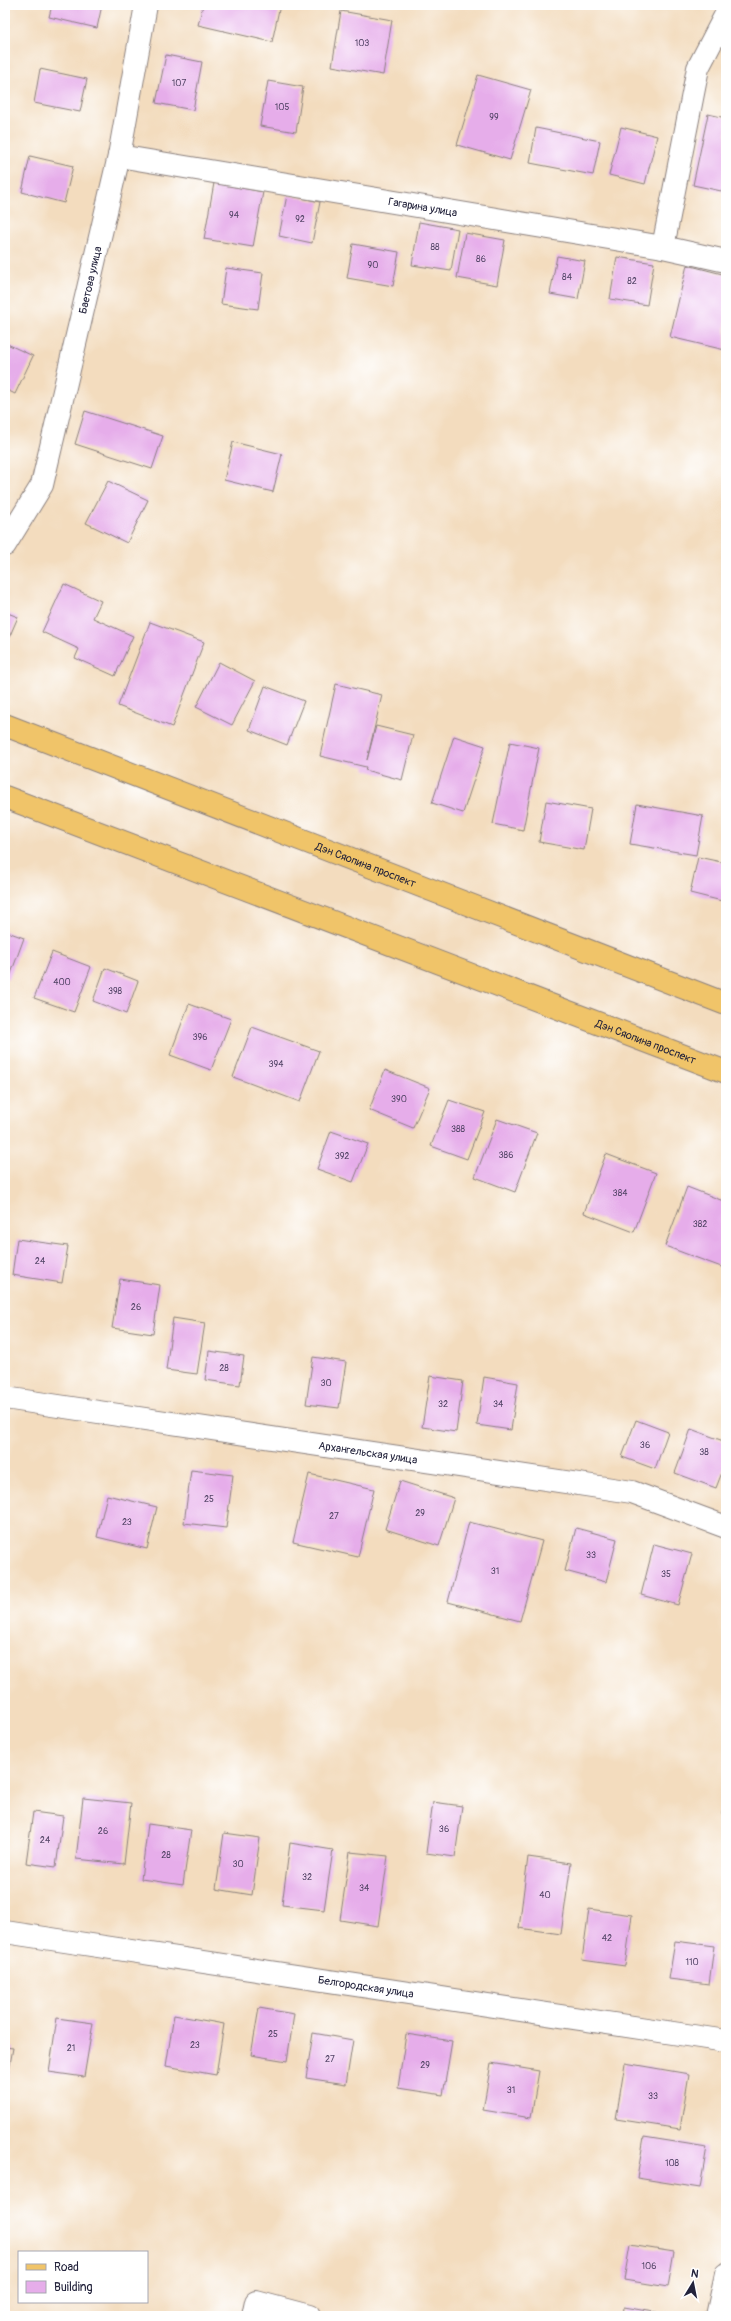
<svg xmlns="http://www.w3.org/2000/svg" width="731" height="2321" viewBox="0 0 731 2321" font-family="Pangolin,sans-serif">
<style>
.building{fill:#e6adea}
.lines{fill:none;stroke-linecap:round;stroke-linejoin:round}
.minor-casing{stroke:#8a7f7c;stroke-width:24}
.primary-casing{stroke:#8a7f7c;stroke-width:24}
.minor{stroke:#fff;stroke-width:22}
.primary{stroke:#f0c469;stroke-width:22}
.labels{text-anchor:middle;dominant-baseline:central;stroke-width:3;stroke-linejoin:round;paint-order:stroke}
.number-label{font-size:9px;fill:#534567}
.street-label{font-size:11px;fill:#22223b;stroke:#fff}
</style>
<rect width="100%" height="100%" fill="#fff"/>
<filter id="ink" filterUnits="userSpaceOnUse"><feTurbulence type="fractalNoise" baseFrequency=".025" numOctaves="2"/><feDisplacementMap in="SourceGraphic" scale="8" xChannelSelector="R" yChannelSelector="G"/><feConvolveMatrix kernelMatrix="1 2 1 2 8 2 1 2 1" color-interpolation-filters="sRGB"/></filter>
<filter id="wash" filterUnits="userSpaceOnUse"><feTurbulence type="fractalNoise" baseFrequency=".012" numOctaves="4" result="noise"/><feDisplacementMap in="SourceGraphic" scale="16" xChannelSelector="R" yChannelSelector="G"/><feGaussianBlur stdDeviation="0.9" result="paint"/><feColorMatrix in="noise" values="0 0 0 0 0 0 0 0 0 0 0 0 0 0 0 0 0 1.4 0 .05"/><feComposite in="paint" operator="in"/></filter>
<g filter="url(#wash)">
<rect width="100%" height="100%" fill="#f3dcbe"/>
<g id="blocks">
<path class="building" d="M52 5H102L97 28 49 17Z
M203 5H280L272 42 198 25Z
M341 11 392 20 383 75 332 66Z
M166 55 202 62 193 110 156 103Z
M40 69 87 79 80 112 34 103Z
M478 75 531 90 510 160 457 145Z
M268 81 303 87 296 132 260 126Z
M708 114 726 118V192L693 185Z
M621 127 657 136 645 184 609 175Z
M536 128 600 141 593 175 530 163Z
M30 156 73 166 64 203 22 192Z
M214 183 263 192 253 247 204 239Z
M287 195 320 202 312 243 279 236Z
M419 222 458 229 451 271 412 265Z
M465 233 505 240 497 285 457 278Z
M353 244 399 252 393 286 347 278Z
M557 256 585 261 578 299 550 294Z
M617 257 654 263 647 305 610 299Z
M687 265 726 275 725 350 670 337Z
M226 268 263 273 258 309 221 304Z
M5 343 33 356 15 394 5 389Z
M85 411 163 436 152 469 75 444Z
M233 442 282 454 273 492 224 480Z
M108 481 148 500 127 543 86 523Z
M64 584 101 601 93 618 133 636 115 676 75 658 79 649 42 632Z
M5 612 18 617 5 647Z
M150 622 204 642 172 727 118 706Z
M219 662 255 681 232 725 196 707Z
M336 684 382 695 367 760 376 726 413 735 402 780 365 770 366 767 320 756Z
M265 686 304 701 287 745 249 730Z
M454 736 485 746 463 813 432 803Z
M510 742 539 748 523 830 493 824Z
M546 801 591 809 584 850 539 842Z
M637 804 703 816 696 855 630 844Z
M698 857 726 863V902L690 893Z
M5 931 24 938 9 979 5 978Z
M52 952 91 967 74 1012 34 998Z
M105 968 138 981 126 1014 93 1001Z
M189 1004 231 1019 211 1070 170 1055Z
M252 1027 319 1051 300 1102 233 1077Z
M385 1070 430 1088 413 1128 369 1110Z
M449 1100 485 1112 467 1159 431 1146Z
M497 1119 537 1133 515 1192 475 1177Z
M331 1131 368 1144 353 1182 317 1169Z
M606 1154 656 1173 634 1232 584 1213Z
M687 1187 726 1202V1262L724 1268 665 1246Z
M17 1239 68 1246 62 1283 12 1275Z
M120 1279 160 1285 153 1334 112 1328Z
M173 1318 205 1323 197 1374 166 1370Z
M209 1351 244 1356 240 1385 205 1380Z
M313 1357 346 1362 339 1408 306 1404Z
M430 1376 463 1381 456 1432 422 1427Z
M484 1377 518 1383 511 1430 477 1425Z
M636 1420 668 1432 655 1469 622 1457Z
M691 1429 726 1442V1462L716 1488 675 1473Z
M191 1470 233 1475 226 1528 184 1523Z
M309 1474 374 1489 358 1557 293 1542Z
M400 1481 454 1498 439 1546 385 1529Z
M107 1495 157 1507 147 1549 97 1537Z
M469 1522 542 1541 520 1621 448 1602Z
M576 1528 617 1539 606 1582 565 1571Z
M654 1544 692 1554 678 1605 641 1595Z
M725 1792H726V1815L722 1814Z
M83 1798 131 1803 124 1864 76 1859Z
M433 1802 462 1806 455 1857 426 1853Z
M33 1812 63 1816 56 1867 26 1863Z
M148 1824 191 1830 183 1885 141 1879Z
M224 1833 260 1838 252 1895 216 1889Z
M290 1843 333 1850 324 1910 282 1905Z
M350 1852 388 1856 378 1926 340 1920Z
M528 1857 571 1863 561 1934 519 1928Z
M589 1909 632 1915 625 1966 582 1960Z
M675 1941 714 1946 709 1984 669 1979Z
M259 2008 294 2014 287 2061 251 2055Z
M174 2015 224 2024 216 2075 166 2066Z
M57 2018 93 2023 84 2077 49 2072Z
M313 2033 353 2040 346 2084 306 2078Z
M406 2034 452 2041 443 2095 398 2088Z
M5 2047 13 2048 7 2081 5 2080Z
M491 2063 539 2071 531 2118 483 2110Z
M625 2063 689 2074 680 2129 616 2119Z
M644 2137 707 2147 700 2188 637 2178Z
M630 2245 674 2252 668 2287 624 2280Z
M624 2307 673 2315V2316H623Z"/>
</g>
</g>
<g filter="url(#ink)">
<use href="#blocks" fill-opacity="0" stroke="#8a7f7c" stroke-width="1"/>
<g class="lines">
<g class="minor-casing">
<g id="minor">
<path id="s1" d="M119 156 663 247 726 261"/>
<path d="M663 247 698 68 726 14"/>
<path id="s2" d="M5 545 42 485 119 156 146 5"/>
<path id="s3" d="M5 1398 632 1492 726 1527"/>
<path id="s4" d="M5 1932 726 2041"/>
<path d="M253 2316 256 2302 309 2316"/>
<path d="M717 2316 726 2274"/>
</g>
</g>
<g class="primary-casing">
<g id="primary">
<path id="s5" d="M5 725 726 1004"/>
<path id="s6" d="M5 797 726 1072"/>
</g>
</g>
<use href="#minor" class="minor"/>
<use href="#primary" class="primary"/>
</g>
</g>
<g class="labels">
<g class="number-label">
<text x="362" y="43">103</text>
<text x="179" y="83">107</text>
<text x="282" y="107">105</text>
<text x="494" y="117">99</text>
<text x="234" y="215">94</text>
<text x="300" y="219">92</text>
<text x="435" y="247">88</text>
<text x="481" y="259">86</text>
<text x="373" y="265">90</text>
<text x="567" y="277">84</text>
<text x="632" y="281">82</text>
<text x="62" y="982">400</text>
<text x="115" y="991">398</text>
<text x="200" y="1037">396</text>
<text x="276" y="1064">394</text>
<text x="399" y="1099">390</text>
<text x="458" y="1129">388</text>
<text x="506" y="1155">386</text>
<text x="342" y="1156">392</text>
<text x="620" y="1193">384</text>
<text x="700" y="1224">382</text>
<text x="40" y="1261">24</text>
<text x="136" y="1307">26</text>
<text x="224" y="1368">28</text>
<text x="326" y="1383">30</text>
<text x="443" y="1404">32</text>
<text x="498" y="1404">34</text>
<text x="645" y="1445">36</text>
<text x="704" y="1452">38</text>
<text x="209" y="1499">25</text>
<text x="420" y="1513">29</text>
<text x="334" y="1516">27</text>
<text x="127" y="1522">23</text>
<text x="591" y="1555">33</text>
<text x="495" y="1571">31</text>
<text x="666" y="1574">35</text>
<text x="444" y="1829">36</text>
<text x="103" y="1831">26</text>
<text x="45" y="1840">24</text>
<text x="166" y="1855">28</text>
<text x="238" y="1864">30</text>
<text x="307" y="1877">32</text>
<text x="364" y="1888">34</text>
<text x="545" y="1895">40</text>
<text x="607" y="1938">42</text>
<text x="692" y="1962">110</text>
<text x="273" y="2034">25</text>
<text x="195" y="2045">23</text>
<text x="71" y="2048">21</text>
<text x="330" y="2059">27</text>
<text x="425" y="2065">29</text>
<text x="511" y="2090">31</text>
<text x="653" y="2096">33</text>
<text x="672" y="2163">108</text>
<text x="649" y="2266">106</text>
</g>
<g class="street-label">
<text stroke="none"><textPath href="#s1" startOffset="308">Гагарина улица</textPath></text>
<text stroke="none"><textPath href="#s2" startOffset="281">Баетова улица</textPath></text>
<text stroke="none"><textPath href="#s5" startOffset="387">Дэн Сяопина проспект</textPath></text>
<text stroke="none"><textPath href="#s6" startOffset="686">Дэн Сяопина проспект</textPath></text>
<text stroke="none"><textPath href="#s3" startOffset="367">Архангельская улица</textPath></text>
<text stroke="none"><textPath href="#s4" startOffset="365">Белгородская улица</textPath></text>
</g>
</g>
<rect width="731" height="2321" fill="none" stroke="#fff" stroke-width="20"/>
<rect x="18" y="2251" width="130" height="52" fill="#ffffff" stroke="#a7a7b1"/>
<rect x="26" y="2264" width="20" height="6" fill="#f0c469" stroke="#a7a7b1"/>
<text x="54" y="2271" font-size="12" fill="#22223b">Road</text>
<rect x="26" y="2281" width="20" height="12" fill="#e6adea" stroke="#a7a7b1"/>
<text x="54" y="2291" font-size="12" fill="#22223b">Building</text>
<g transform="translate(693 2283) rotate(10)" stroke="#ffffff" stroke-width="3" paint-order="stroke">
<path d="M0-3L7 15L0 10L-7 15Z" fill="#22223b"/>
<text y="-6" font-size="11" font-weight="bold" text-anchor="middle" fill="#22223b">N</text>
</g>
</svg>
